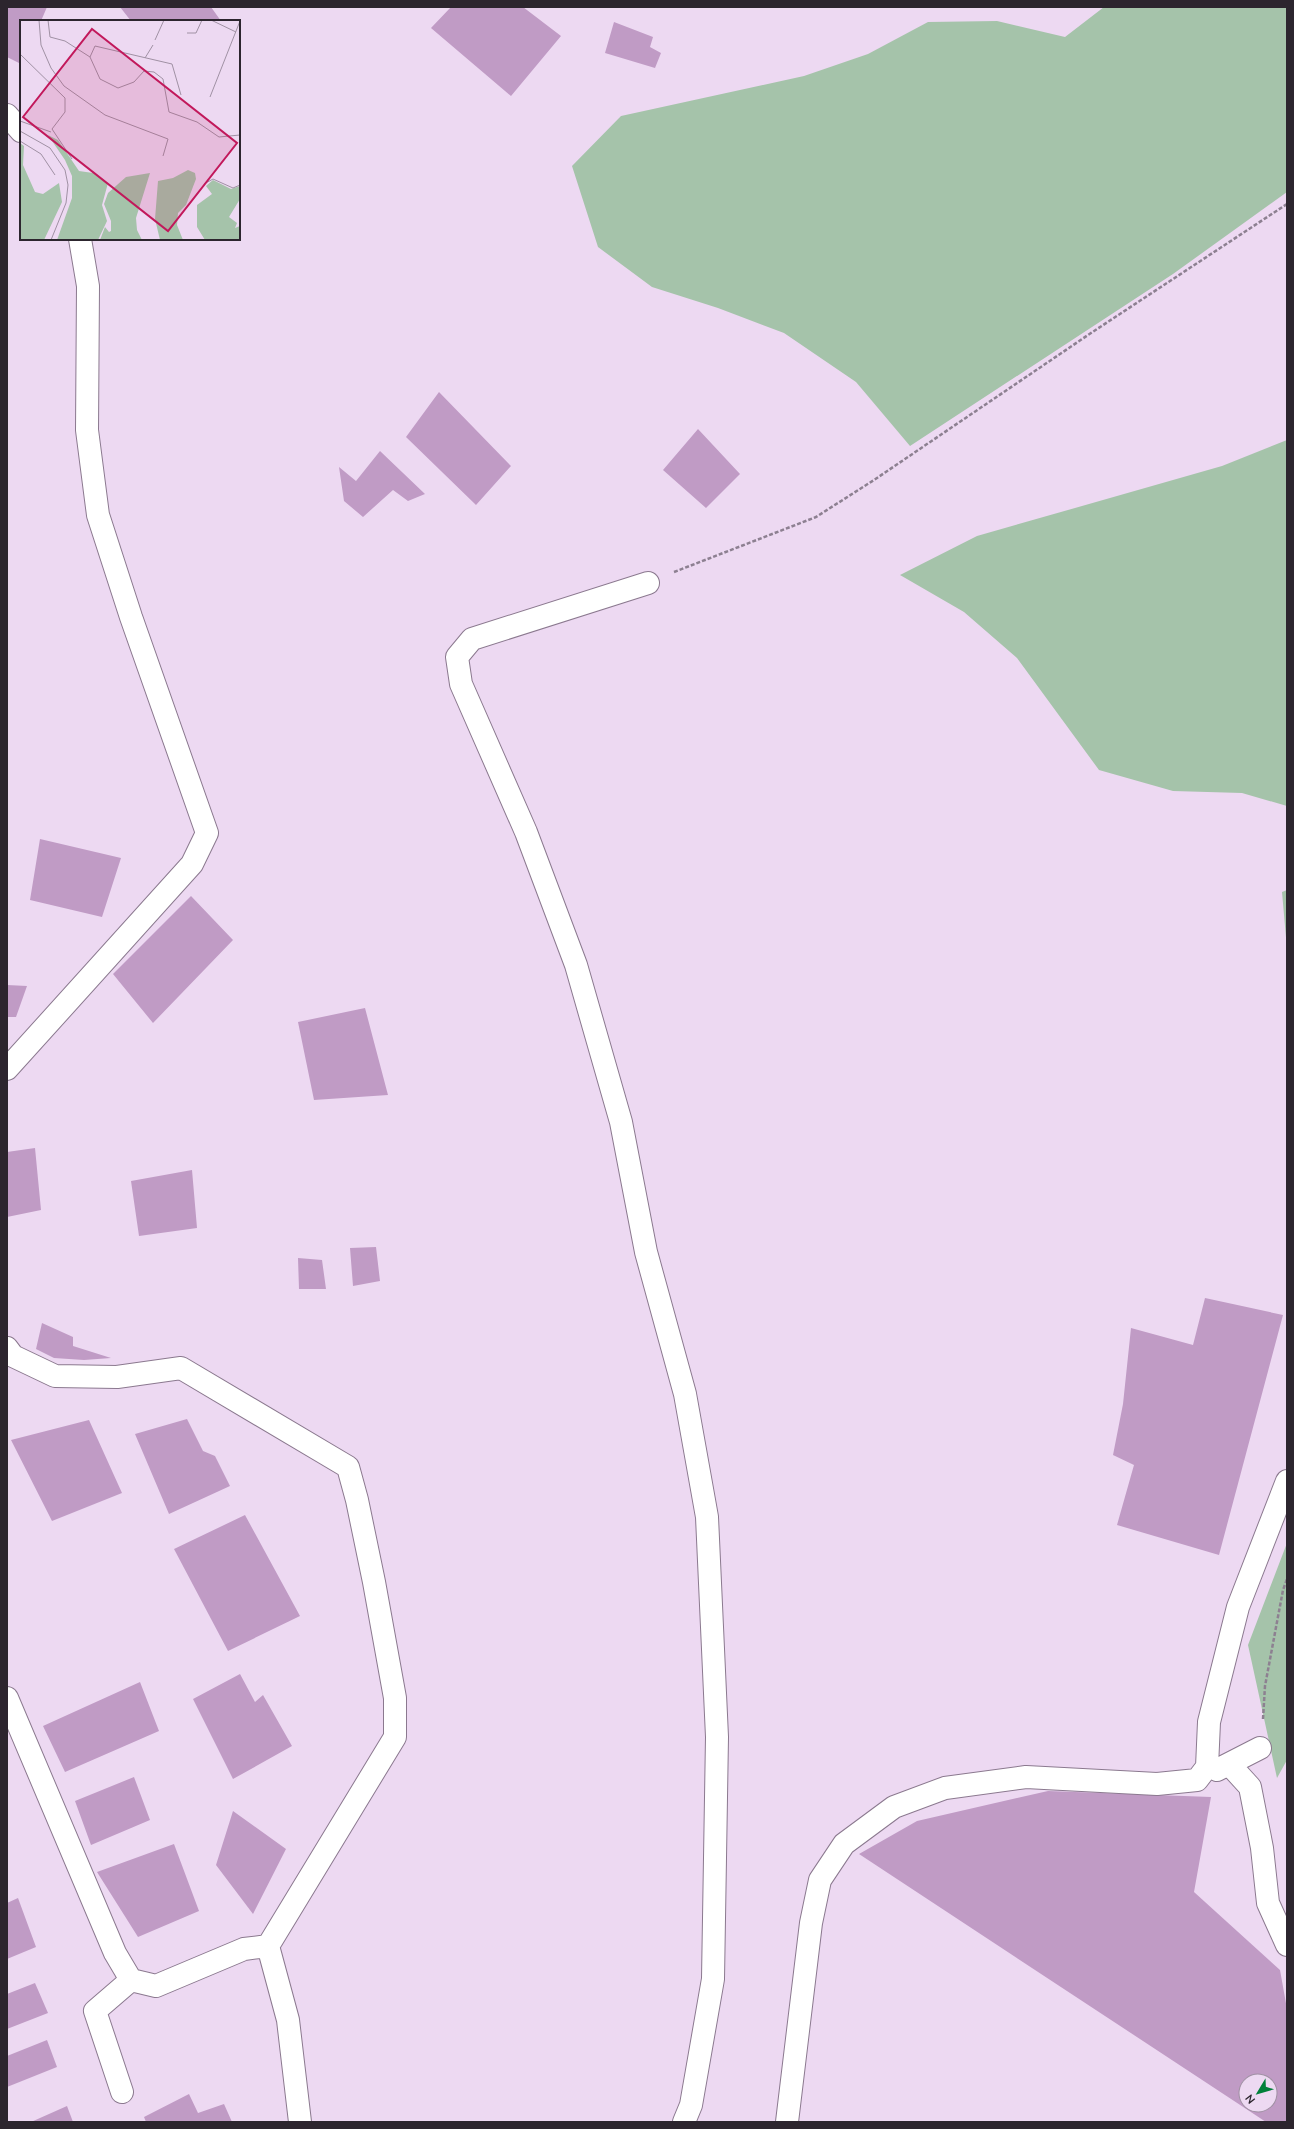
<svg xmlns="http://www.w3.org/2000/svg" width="1294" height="2129" viewBox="0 0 1294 2129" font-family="'Nunito Sans',sans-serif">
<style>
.green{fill:#a5c3aa}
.building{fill:#c09bc5;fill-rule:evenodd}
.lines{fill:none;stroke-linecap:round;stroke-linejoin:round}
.minor-casing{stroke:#8b798f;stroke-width:24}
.path{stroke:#8d8091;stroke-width:2.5;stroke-dasharray:4 2;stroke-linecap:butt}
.minor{stroke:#fff;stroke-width:22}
.inset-road{fill:none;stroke:#a091a4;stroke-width:1}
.view{fill:#c2185b;fill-opacity:0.15;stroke:#c2185b;stroke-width:2}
.inset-edge{fill:none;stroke:#2c252e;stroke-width:2}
</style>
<rect width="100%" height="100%" fill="#edd9f2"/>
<path class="green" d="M1104 7H1287V192L1173 274 910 446 856 382 784 333 718 308 652 287 598 247 572 166 621 116 804 76 868 54 928 22 997 21 1065 37Z
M1287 440V806L1242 793 1173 791 1099 770 1017 658 964 612 900 575 977 536 1222 466Z
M1287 890V949L1282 892Z
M1287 1543V1760L1277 1778 1248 1645Z"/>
<path class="building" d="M7 7H47L41 21H21V64L7 57Z
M120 7H211L221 21H131Z
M451 7H523L561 36 511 96 431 28Z
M614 22 653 37 650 47 661 53 655 68 605 53Z
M439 392 511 466 476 505 406 437Z
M698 429 740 474 706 508 663 470Z
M380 451 425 494 408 501 393 490 363 517 344 501 339 467 356 481Z
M40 839 121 858 102 917 30 900Z
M191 896 233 940 153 1023 113 974Z
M7 985 27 986 16 1017H7Z
M365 1008 388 1095 314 1100 298 1022Z
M35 1148 41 1210 7 1217V1152Z
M192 1170 197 1228 139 1236 131 1181Z
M376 1247 380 1281 353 1286 350 1248Z
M298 1258 322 1260 326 1289H299Z
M1205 1298 1283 1315 1219 1555 1117 1525 1134 1465 1113 1455 1123 1404 1131 1328 1193 1345Z
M42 1323 73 1337V1346L111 1358 84 1360 54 1358 36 1349Z
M187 1419 203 1451 215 1456 230 1486 169 1514 135 1434Z
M89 1420 122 1493 52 1521 11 1440Z
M245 1515 300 1616 228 1651 174 1549Z
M240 1674 255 1702 263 1695 292 1746 233 1779 193 1699Z
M140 1682 159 1731 65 1772 43 1726Z
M134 1777 150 1820 91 1845 75 1801Z
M1048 1791 1211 1797 1194 1892 1280 1970 1287 2009V2122H1266L859 1854 917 1821ZM1246 2081H1270V2105H1246Z
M233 1811 286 1849 253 1914 216 1865Z
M174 1844 199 1911 138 1937 97 1872Z
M18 1898 36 1947 7 1959V1903Z
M35 1983 48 2013 7 2029V1994Z
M47 2040 57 2067 7 2087V2056Z
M189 2094 198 2113 224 2104 232 2122H146L144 2117Z
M67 2106 73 2122H31Z"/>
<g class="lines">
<g class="minor-casing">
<path id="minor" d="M7 115 21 131
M648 583 472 639 457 657 461 684 526 832 576 965 621 1122 646 1252 685 1394 707 1517 717 1737 713 1979 691 2105 684 2122
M7 1069 192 864 207 833 131 617 98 515 87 430 88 286 80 239
M7 1348 13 1356 55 1376 117 1377 181 1368 348 1467 357 1500 374 1582 395 1698V1737L268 1946 288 2020 300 2122
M7 1698 115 1953 131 1980 156 1986 244 1949 268 1946
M1229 1764 1250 1787 1262 1848 1268 1903 1287 1945
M1217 1770 1260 1748
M122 2092 95 2011 131 1980
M787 2122 811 1923 820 1880 844 1844 894 1807 945 1788 1026 1777 1157 1784 1197 1780 1207 1767 1209 1722 1238 1607 1287 1481"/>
</g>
<path class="path" d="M674 572 816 517 874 480 1091 333 1287 204
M1263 1719 1265 1686 1283 1590 1287 1579"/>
<use href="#minor" class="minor"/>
</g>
<g transform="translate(20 20)">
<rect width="220" height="220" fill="#edd9f2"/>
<path d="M28 115 38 120 59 151 73 153 88 163 82 185 87 201 78 220H37L52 178V156L45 140ZM0 123 4 126 3 145 15 172 23 174 39 163 42 182 24 220H0ZM168 150 175 153 176 159 166 185 158 193 157 205 163 220H140L135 199 138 161 153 158ZM130 153 116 198 117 210 122 220H80L85 207 89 212 91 211V201L84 184 88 173 106 157ZM193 160 211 169 220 166V179L209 197 217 203 215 208 220 206V220H185L177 207V185L192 174 186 166Z" fill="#a5c3aa"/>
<path class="inset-road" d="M19 0 21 25 31 48 44 66 85 95 148 119 143 136M28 0 30 17 45 21 70 37 80 59 98 68 114 62 124 51 134 52 143 59 149 92 177 102 199 117 220 115M191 0 216 12M167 13H176L182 0M135 20 144 0M0 34 45 78V92L32 109 52 139M70 37 75 26 152 44 161 75M125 38 133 25M190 77 220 1M0 101 31 112M0 111 30 128 45 150 48 165 46 183 31 220M0 121 21 134 35 155M184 164 193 159 213 168 220 165"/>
<path class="view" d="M72 9 217 123 148 211 3 97Z"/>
<rect width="220" height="220" class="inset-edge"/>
</g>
<rect width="1294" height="2129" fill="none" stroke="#2c252e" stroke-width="16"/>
<g transform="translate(1258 2093) rotate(232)"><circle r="19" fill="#edd9f2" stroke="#a091a4"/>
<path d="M0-3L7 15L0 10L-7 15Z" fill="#01803a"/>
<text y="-6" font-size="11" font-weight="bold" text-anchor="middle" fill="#2c252e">N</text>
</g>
</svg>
